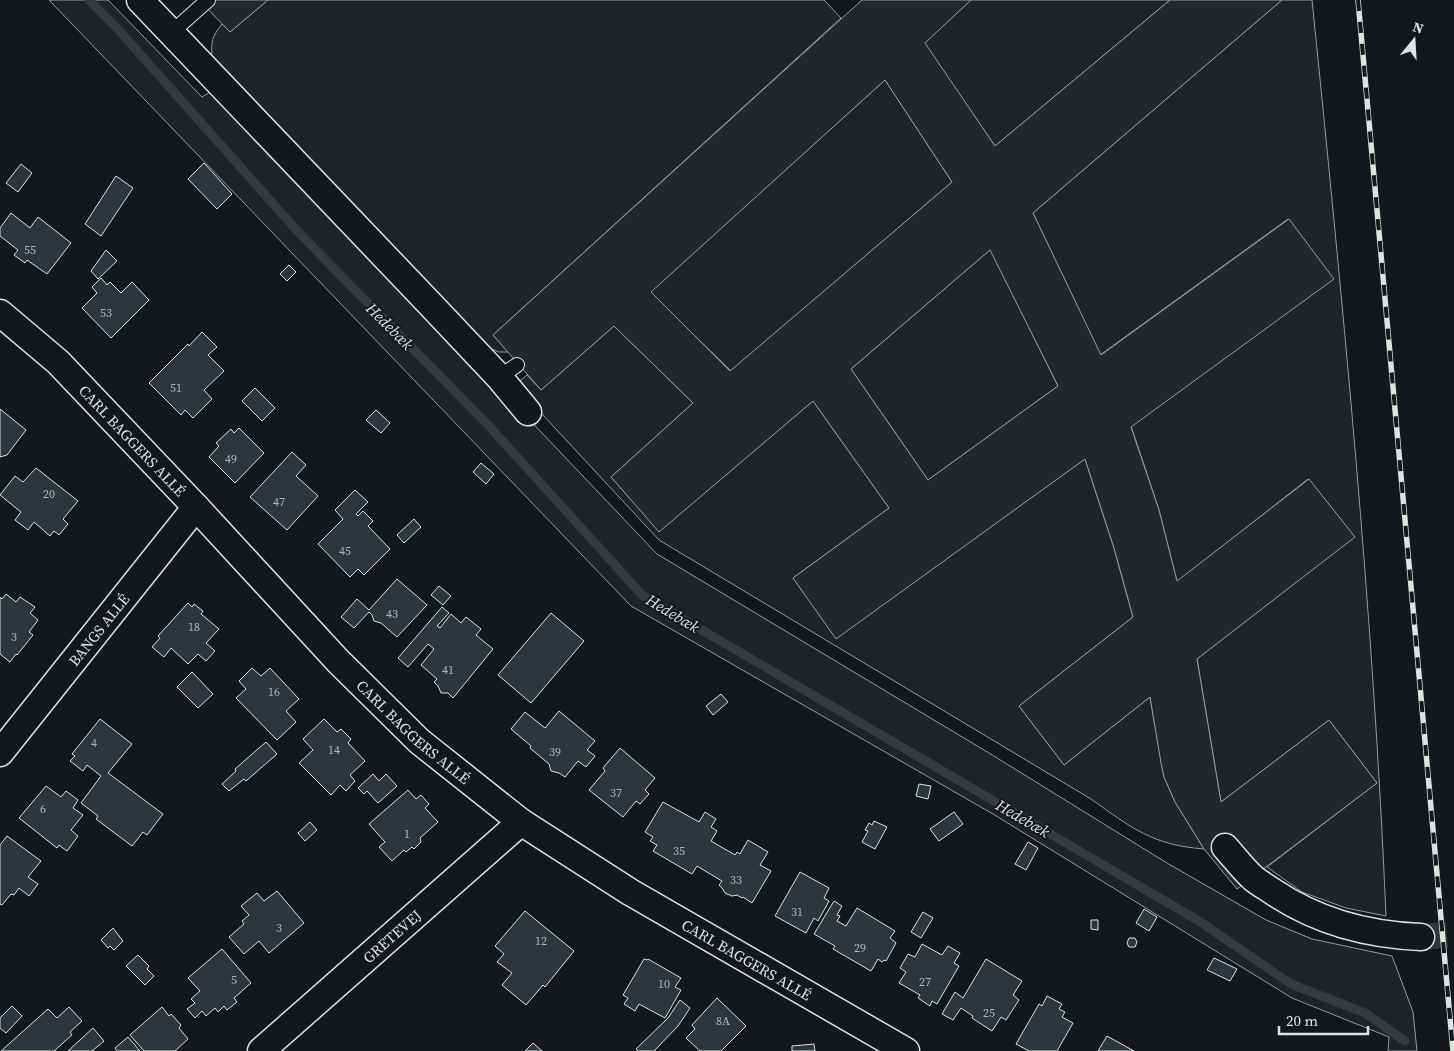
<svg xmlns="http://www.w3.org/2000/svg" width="1454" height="1051" viewBox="0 0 1454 1051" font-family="'Source Serif 4',serif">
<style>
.green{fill:#202428;stroke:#939e99}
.parking{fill:#24282b;stroke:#939e99;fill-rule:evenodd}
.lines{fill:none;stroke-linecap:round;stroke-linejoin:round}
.stream{stroke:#363b3e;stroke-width:9}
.building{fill:#2c363c;stroke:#d8e6dc}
.minor-tunnel{stroke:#313739;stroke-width:26;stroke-dasharray:26 13;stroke-linecap:butt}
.service-casing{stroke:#d8e6dc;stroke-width:16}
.minor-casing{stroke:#d8e6dc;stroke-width:29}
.service{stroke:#14181c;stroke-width:14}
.minor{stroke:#14181c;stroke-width:26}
.rail-casing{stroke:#d8e6dc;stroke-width:5.5}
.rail{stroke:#14181c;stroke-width:4;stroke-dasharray:11;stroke-linecap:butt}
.labels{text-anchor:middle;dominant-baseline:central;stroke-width:4;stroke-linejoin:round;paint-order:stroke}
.number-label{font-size:12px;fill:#adbab4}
.street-label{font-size:15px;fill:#d8e6dc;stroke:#14181c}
.water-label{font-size:16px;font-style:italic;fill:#d8e6dc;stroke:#14181c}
</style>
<rect width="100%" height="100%" fill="#14181c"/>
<path class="green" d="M49 0H108L202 97 215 89 657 554 989 753 1167 863 1266 920 1312 939 1392 956 1413 1012 1417 1051H1388L1389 1037 1292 998 993 814 631 606Z
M268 0H824L841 18 493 335 508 352H499L489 348 212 57C211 41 212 37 222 24L230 32Z
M971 0H1170L995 146 924 43Z
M1282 0H1312C1343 305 1373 610 1386 916L1346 908 1302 892 1267 867 1377 783 1329 720 1221 802 1197 659 1354 537 1308 479 1177 582 1159 510 1131 426 1333 279 1288 219 1100 355 1033 213Z
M885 80 952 182 731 371 650 292Z
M991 249 1058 386 928 480 851 369Z
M614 326 693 403 611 477 659 531 813 401 889 508 793 578 836 638 1085 459 1114 548 1133 617 1019 706 1064 765 1150 697 1164 777 1175 802 1204 849C1152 845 1132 828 1091 799L659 540 515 385 527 375 541 390Z"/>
<path class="parking" d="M199 0H268L230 32Z
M862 0H971L925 43 995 146 1170 0H1282L1033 213 1101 355 1289 219 1334 279 1131 427 1159 510 1177 581 1309 479 1355 537 1197 659 1221 802 1329 720 1377 783 1237 889 1204 849 1175 802 1164 777 1161 763 1150 697 1064 765 1019 706 1133 617 1114 548 1085 459 836 639 793 578 889 508 813 401 659 532 611 477 693 403 614 326 541 390 493 335ZM885 80 952 182 730 371 651 292ZM990 250 1058 386 928 480 851 369Z"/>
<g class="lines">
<path class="stream" d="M89 0 116 27 299 233 489 426 642 595 1199 921 1291 984 1365 1013 1405 1041"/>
</g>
<path class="building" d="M204 163 232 194 217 209 188 179Z
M21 164 32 173 18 192 6 183Z
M116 176 133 188 101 236 85 224Z
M11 213 30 228 38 217 71 243 47 274 27 260 25 263 14 255 18 250 0 236V228Z
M106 250 117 261 98 279 91 271Z
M289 265 296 272 287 281 280 274Z
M101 278 107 285 110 282 121 293 132 282 149 300 111 338 82 308 97 293 92 287Z
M202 332 217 347 208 355 224 371 204 390 212 399 193 418 185 410 181 415 149 383 188 344 189 346Z
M255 388 275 408 262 421 242 401Z
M0 409 26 430 7 455 0 457Z
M376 410 390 423 381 433 366 420Z
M239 428 264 453 235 483 209 457 219 446 216 443 231 429 234 433Z
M292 452 306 465 296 476 318 496 287 530 250 497Z
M481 463 494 474 486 484 473 472Z
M36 468 78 501 63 519 68 524 59 535 54 531 50 536 34 522 28 530 15 520 21 512 0 495 15 476 23 482Z
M355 490 368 502 356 514 358 516 363 511 373 521 368 526 390 549 364 575 358 569 350 577 318 544 343 519 335 510Z
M414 519 421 527 404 543 397 535Z
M397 579 427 605 397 637 381 623 374 621 372 615 369 612 354 628 341 617 357 599 369 610Z
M439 586 451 596 443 605 431 595Z
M6 594 16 602 20 597 35 607 30 613 38 620 29 632 33 635 17 655 16 654 10 662 0 654V597L2 599Z
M188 603 192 607 194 604 203 611 201 614 219 629 206 643 215 651 206 661 198 654 188 664 171 648 164 657 152 647 160 638 158 636Z
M442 607 449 613 437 626 440 628 451 614 461 623 466 617 481 629 476 635 493 649 453 698 448 693H441L438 686 434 682 437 679 421 665 434 649 428 644 408 667 398 658Z
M551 613 584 641 531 703 498 675Z
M252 668 261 676 270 668 299 699 286 711 296 722 277 740 236 698 246 689 239 681Z
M192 672 213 694 198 708 177 687Z
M721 694 728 702 713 715 706 706Z
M559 711 595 741 587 750 595 756 586 767 578 761 565 777 559 773 551 771 549 764 530 748 531 746 511 729 525 712 545 728Z
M100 719 132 744 108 773 163 814 147 835 143 832 132 846 96 819 98 816 81 803 101 776 87 765 83 771 70 761 75 756 72 754Z
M324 719 337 732 341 729 351 739 348 743 365 761 350 775 355 781 346 791 340 785 331 795 299 763 313 750 303 739Z
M266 742 277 754 246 781 244 779 229 791 222 784 236 771 235 769Z
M620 748 655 778 645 790 649 794 640 804 636 801 623 817 589 790 605 771 603 768Z
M373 774 379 781 386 774 397 786 378 803 367 791 364 794 358 788Z
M919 784 931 786 928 799 916 796Z
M46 786 61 797 66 791 78 800 73 808 83 815 71 830 78 836 67 851 59 845 57 848 19 818Z
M408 790 416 799 421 795 429 804 425 808 438 822 420 838 421 842 414 849 412 847 406 852 404 850 392 861 379 847 385 842 369 824Z
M663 802 699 822 705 812 716 819 711 827 717 831 711 841 735 855 737 852 740 854 748 840 768 852 760 865 771 871 752 903 743 897 742 898 737 895 732 896 725 893 722 888 719 885 722 881 697 866 692 874 653 851 657 845 650 841 653 837 645 832Z
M954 812 963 824 939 841 930 829Z
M874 821 887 827 875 849 862 842 868 831 865 830 869 823 872 825Z
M310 822 317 830 305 841 298 833Z
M7 836 41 861 28 877 38 884 29 896 19 888 14 895 11 894 2 905 0 904V845Z
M1028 842 1038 848 1026 870 1015 864Z
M800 872 829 888 824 898 829 901 818 921 814 918 806 933 775 916Z
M277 891 304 923 269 953 259 941 244 954 229 937 244 924 242 921 249 915 241 906 257 893 264 901Z
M834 901 842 906 837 915 840 916 837 921 846 926 857 908 895 931 890 938 896 943 886 961 884 960 882 962 878 959 871 971 833 949 835 946 814 934Z
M1144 909 1157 917 1149 931 1136 923Z
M525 911 574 951 545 987 543 985 526 1005 502 985 512 973 497 962 504 954 495 946Z
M923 912 933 918 921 938 911 932Z
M1091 920H1098V930L1091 929Z
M113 928 123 941 114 950 110 946 108 948 101 940Z
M1129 938H1135L1137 942 1135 947H1129L1127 943Z
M922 944 942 955 948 946 960 953 954 963 959 966 937 1004 932 1001 930 1006 918 998 920 995 899 983 906 972 900 968 908 954 915 957Z
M222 949 251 983 234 998 237 1002 227 1010 224 1006 218 1012 215 1008 206 1016 202 1011 195 1018 187 1009 195 1003 191 999 200 991 188 978Z
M138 955 149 966 147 969 154 976 145 985 126 966Z
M1214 958 1237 969 1230 981 1207 970Z
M644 959 647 960 648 959 681 978 675 987 681 990 665 1018 639 1004 635 1011 624 1004 628 998 623 995Z
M986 959 1022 981 1013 995 1019 1000 1006 1020 1001 1017 992 1031 972 1018 973 1016 961 1008 953 1020 942 1014 955 992 963 998Z
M1047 996 1062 1004 1059 1009 1065 1012 1062 1017 1073 1023 1057 1051H1029L1016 1044 1039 1004 1042 1006Z
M717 998 746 1026 721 1051H700L686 1038 695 1029 692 1025Z
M680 1000 690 1008 678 1026 654 1051H638L636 1049 668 1018Z
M12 1006 22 1016 6 1033 0 1028V1018Z
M69 1007 82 1021 70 1032 72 1035 54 1051H1L48 1009 57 1018Z
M162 1007 169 1016 171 1014 181 1025 179 1028 188 1039 175 1051H144L130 1035Z
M93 1028 104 1041 92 1051H68Z
M1107 1036 1134 1051H1098Z
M128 1037 140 1051H117L115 1048Z
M533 1043 542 1051H525Z
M814 1044 815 1051H792V1046Z"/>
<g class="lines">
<path class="minor-tunnel" d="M1421 937 1454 934"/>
<g class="service-casing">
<path id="service" d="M171 33 208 0
M499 377 517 365"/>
</g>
<g class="minor-casing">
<g id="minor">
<path d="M140 0 431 305 499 377 528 412"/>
<path id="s1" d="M0 313 58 362 196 507 338 661 419 741 521 822 630 892 906 1051"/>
<path id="s2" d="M0 753 196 507"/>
<path d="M1225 847C1234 857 1243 869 1253 878 1259 883 1266 887 1272 891 1316 921 1369 935 1421 937"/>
<path id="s3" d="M261 1051 521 822"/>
</g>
</g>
<use href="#service" class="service"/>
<use href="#minor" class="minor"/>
<g class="rail-casing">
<path id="rail" d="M1358 0 1453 1051"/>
</g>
<use href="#rail" class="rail"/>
</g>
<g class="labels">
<g class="number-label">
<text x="30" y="250">55</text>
<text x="106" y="313">53</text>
<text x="176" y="388">51</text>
<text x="231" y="459">49</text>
<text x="49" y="494">20</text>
<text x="279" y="502">47</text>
<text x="345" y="551">45</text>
<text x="392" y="614">43</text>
<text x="194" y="627">18</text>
<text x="14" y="637">3</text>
<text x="448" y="670">41</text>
<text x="274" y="692">16</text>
<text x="94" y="743">4</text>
<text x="334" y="750">14</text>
<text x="555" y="752">39</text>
<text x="616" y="793">37</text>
<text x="43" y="809">6</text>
<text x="407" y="834">1</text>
<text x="679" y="851">35</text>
<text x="736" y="880">33</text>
<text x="797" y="912">31</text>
<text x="279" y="928">3</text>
<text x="541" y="941">12</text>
<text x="860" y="948">29</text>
<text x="234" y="980">5</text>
<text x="925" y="982">27</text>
<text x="664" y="984">10</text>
<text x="989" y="1013">25</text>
<text x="723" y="1021">8A</text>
</g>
<g class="street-label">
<text stroke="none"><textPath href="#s1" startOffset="184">CARL BAGGERS ALLÉ</textPath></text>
<text stroke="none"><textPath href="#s2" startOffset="158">BANGS ALLÉ</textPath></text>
<text stroke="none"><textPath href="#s1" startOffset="589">CARL BAGGERS ALLÉ</textPath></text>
<text stroke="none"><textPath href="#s3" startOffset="174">GRETEVEJ</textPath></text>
<text stroke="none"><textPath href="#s1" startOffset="994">CARL BAGGERS ALLÉ</textPath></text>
</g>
<g class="water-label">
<text transform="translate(390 326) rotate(45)">Hedebæk</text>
<text transform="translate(673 613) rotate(31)">Hedebæk</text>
<text transform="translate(1023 818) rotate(30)">Hedebæk</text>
</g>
</g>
<g transform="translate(1414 40) rotate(18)" stroke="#14181c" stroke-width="4" paint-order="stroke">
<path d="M0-4L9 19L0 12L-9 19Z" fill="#d8e6dc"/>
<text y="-8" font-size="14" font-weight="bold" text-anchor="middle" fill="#d8e6dc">N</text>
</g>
<path d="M1279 1026v8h89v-8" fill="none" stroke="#d8e6dc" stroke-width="2.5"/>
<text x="1286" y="1026" font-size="15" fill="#d8e6dc" stroke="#14181c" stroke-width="4" paint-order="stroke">20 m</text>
</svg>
